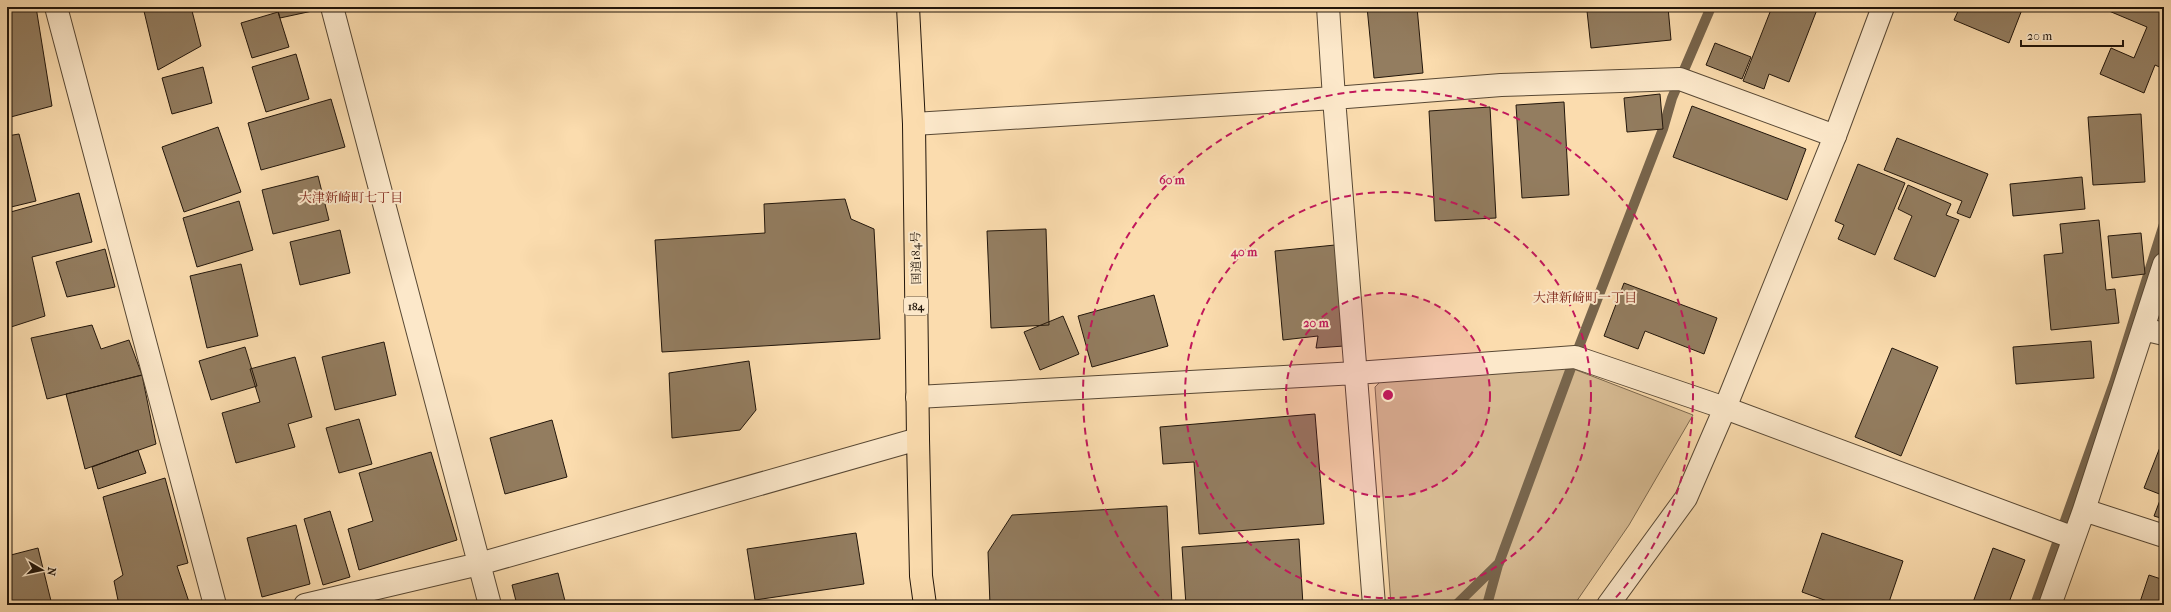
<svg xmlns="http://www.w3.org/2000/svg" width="2171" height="612" viewBox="0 0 2171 612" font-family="'IM FELL French Canon','Noto Serif JP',serif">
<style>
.green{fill:#d6ba92;stroke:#7c684e}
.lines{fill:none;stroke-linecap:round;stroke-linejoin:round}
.stream{stroke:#78654c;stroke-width:10}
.building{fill:#937d60;stroke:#22160b}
.minor-casing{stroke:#584834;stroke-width:24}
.tertiary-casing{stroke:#584834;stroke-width:24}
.trunk-casing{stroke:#22160b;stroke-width:24}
.minor{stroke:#fce8ca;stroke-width:22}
.tertiary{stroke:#fce8ca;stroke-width:22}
.trunk{stroke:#fbdcae;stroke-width:22}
.ring{fill:none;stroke:#c2185b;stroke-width:2;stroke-dasharray:7 5}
.labels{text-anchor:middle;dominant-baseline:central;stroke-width:4;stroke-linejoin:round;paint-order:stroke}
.shield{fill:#fce8ca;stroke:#635544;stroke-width:1}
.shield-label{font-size:11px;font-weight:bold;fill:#22160b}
.street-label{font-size:12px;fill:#22160b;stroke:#fce8ca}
.neighbourhood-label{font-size:13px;fill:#7a1f14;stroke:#fce8ca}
.centre{fill:#c2185b;stroke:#fce8ca;stroke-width:2}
.ring-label{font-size:12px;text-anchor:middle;font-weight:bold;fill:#c2185b;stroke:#fce8ca;stroke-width:4;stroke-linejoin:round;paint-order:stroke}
</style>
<rect width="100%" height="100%" fill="#fbdcae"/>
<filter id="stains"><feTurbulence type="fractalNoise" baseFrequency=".005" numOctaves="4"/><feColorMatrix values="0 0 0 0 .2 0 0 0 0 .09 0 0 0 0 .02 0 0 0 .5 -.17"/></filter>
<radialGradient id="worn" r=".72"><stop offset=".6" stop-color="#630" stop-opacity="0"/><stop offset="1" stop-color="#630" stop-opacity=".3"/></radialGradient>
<path class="green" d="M1571 368 1693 415 1629 525 1574 605H1391L1375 387 1383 379Z"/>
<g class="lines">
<path class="stream" d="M1456 605 1499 563 1575 357 1663 129 1672 98 1711 7
M1487 605 1498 565
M2035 605 2114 383 2164 224"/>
</g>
<path class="building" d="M7 7H36L52 106 7 118Z
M143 7H191L201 46 158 70Z
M277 7H316L317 10 280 18Z
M1367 7H1417L1423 73 1374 78Z
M1630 7H1668L1671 40 1591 48 1587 11Z
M1772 7H1818L1789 82 1769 74 1764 89 1743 81Z
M1960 7H2023L2009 43 1954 20Z
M2111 7H2164V69L2155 65 2144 93 2100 74 2111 48 2134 58 2147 27 2109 11Z
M278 12 289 47 252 58 241 23Z
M1715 43 1751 57 1742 79 1706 65Z
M296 54 309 99 266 112 252 67Z
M203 67 212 103 172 114 162 78Z
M1660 94 1663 129 1627 132 1624 98Z
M331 99 345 147 261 170 248 123Z
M1564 102 1569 195 1522 198 1516 105Z
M1692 106 1806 149 1787 200 1673 157Z
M1490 107 1496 218 1435 221 1429 111Z
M2141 114 2145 182 2093 185 2088 117Z
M218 127 241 192 184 212 162 147Z
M19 134 36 201 7 208V136Z
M1897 138 1988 174 1970 218 1957 213 1962 201 1884 170Z
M1858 164 1905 183 1875 255 1838 239 1844 225 1835 221Z
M318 176 329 220 273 234 262 190Z
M2082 177 2085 209 2013 216 2010 184Z
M1908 185 1951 204 1946 215 1959 220 1935 277 1894 259 1912 216 1898 209Z
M79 193 92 242 32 257 45 316 11 327 7 314V213Z
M845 199 851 219 874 229 880 339 662 352 655 240 765 233 764 204Z
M239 201 253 250 197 267 183 218Z
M2099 220 2106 290 2115 289 2119 323 2051 330 2044 255 2063 253 2060 224Z
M1046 229 1049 325 991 328 987 231Z
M340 230 350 273 300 285 290 242Z
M2141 233 2145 274 2112 278 2108 236Z
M1335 245 1344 346 1316 348 1318 336 1283 340 1275 251Z
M105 249 115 287 67 297 56 262Z
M241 264 258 336 207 348 190 276Z
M1624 283 1717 318 1704 354 1645 331 1638 349 1604 336Z
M1154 295 1168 346 1092 367 1078 316Z
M1063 316 1079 354 1040 370 1024 332Z
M92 325 101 349 129 340 142 375 47 399 31 338Z
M2091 341 2094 378 2016 384 2013 347Z
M384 342 396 395 335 410 322 357Z
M245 347 257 386 211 400 199 361Z
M1892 348 1938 367 1901 456 1855 437Z
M295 357 312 417 288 424 295 447 236 463 222 413 260 402 250 369Z
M749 361 756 410 740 430 672 438 669 373Z
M142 375 156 444 85 469 66 394Z
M1315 414 1324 524 1199 534 1194 462 1163 464 1160 427Z
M359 419 372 464 339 473 326 428Z
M552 420 567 477 505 494 490 438Z
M2164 437V519L2154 516 2162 495 2144 488Z
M138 450 146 473 98 489 92 467Z
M431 452 457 540 359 570 348 529 373 521 359 473Z
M165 478 188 563 177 566 190 605H119L114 581 123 575 103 497Z
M1167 506 1172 605H990L988 552 1012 515Z
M330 511 350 577 323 585 304 519Z
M296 525 310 584 262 597 247 538Z
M856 533 864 584 755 600 747 549Z
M1822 533 1903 561 1888 605H1838L1802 592Z
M1299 539 1303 605H1186L1182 547Z
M38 548 52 605H7V556Z
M1993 548 2025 560 2008 605H1972Z
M558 573 566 605H517L512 585Z
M2149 575 2164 580V605H2139Z"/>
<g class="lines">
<g class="minor-casing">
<path id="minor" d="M56 7 215 605
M332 7 490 605
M1334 98 1374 605
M914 124 1334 98 1501 85 1680 79 1835 136
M2143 329 2164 334
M917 397 1356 373 1575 357 1725 408 2074 538
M2084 510 2164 536
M305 605 479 564 918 439
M2050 605 2084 510 2164 264"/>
</g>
<g class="tertiary-casing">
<path id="tertiary" d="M1328 7 1334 98
M1608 605 1686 498 1725 408 1835 136 1883 7"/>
</g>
<g class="trunk-casing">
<path id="trunk" d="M908 7 914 124 918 439 921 576 925 605"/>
</g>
<use href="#minor" class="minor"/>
<use href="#tertiary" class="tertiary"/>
<use href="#trunk" class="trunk"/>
</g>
<circle cx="1388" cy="395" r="102" fill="#c2185b" fill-opacity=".12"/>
<g class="ring">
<circle cx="1388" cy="395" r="102"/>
<circle cx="1388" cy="395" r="203"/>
<path d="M1167 605A305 305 0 1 1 1609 605"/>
</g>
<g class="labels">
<rect class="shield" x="904" y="297" width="24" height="18" rx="3"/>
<g class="shield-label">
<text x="916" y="306">184</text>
</g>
<g class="street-label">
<text transform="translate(916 258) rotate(-91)">国道184号</text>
</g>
<g class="neighbourhood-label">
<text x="351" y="197">大津新崎町七丁目</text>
<text x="1585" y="297">大津新崎町一丁目</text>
</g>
</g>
<circle cx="1388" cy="395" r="6" class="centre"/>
<g class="ring-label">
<text x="1172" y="184">60 m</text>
<text x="1244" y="256">40 m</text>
<text x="1316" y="327">20 m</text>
</g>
<rect width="2171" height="612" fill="none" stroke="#fbdcae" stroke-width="24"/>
<rect x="8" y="8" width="2155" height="596" fill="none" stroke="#22160b" stroke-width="2"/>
<rect x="12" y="12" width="2147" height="588" fill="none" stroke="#22160b"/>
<g transform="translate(42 570) rotate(99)" stroke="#fce8ca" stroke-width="3" paint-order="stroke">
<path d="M0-3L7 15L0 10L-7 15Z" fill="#22160b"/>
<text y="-6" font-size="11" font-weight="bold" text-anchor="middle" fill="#22160b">N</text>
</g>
<path d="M2021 40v6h102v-6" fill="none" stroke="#22160b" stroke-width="2"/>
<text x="2027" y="40" font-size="12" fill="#22160b" stroke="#fce8ca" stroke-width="3" paint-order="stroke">20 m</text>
<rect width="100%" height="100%" filter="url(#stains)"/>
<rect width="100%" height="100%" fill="url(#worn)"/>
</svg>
